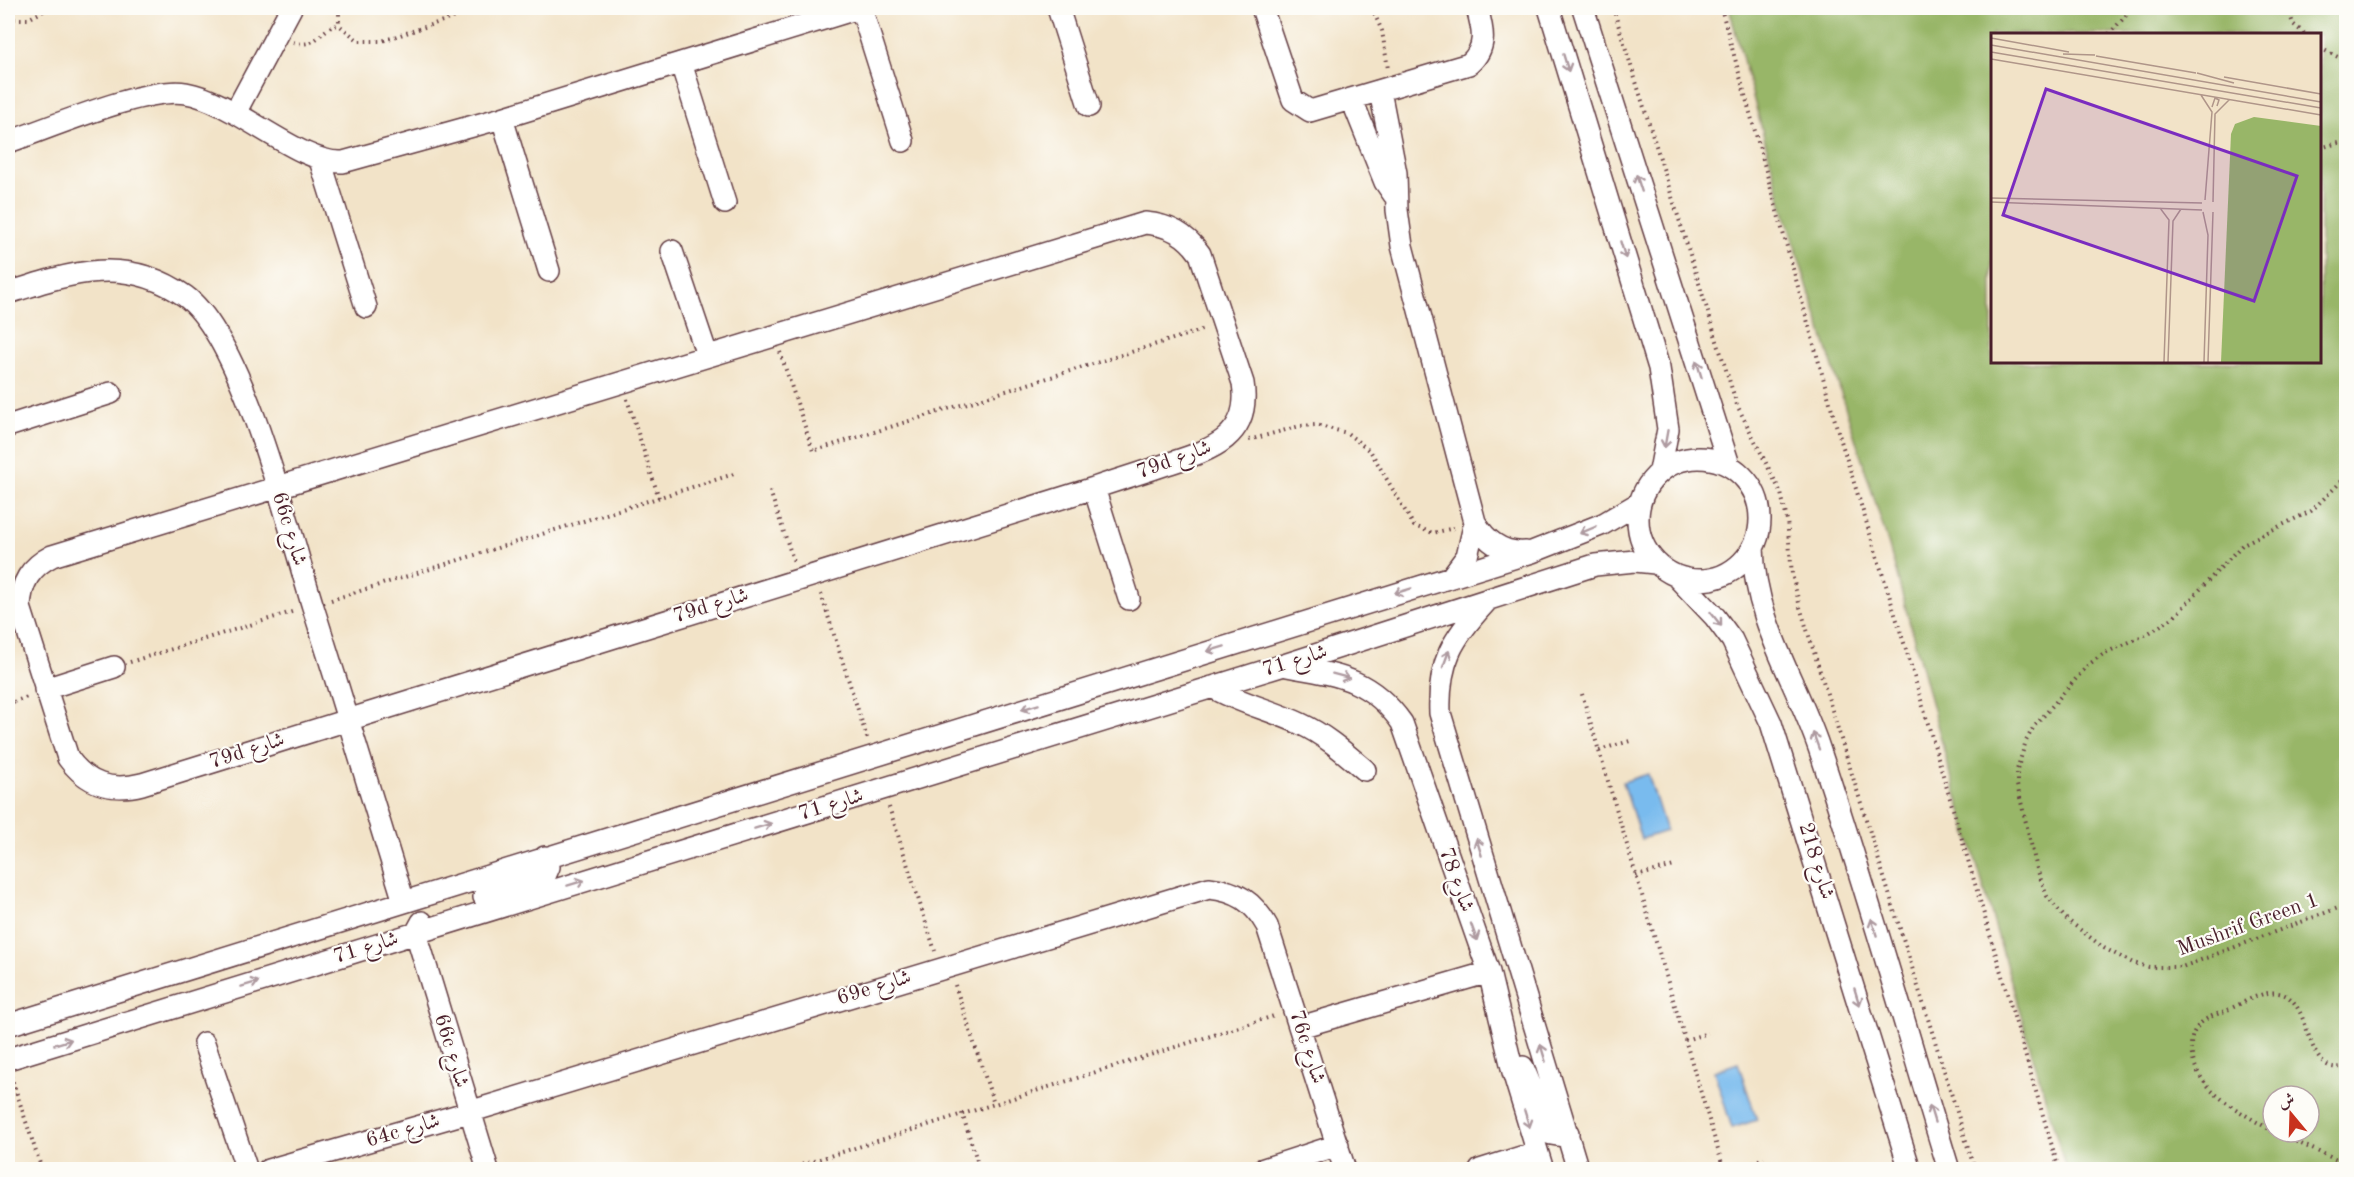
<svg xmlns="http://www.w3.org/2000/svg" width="2354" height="1177" viewBox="0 0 2354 1177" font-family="'Old Standard TT',Amiri,serif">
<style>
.forest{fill:#98b668;stroke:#716a4a;stroke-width:1.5;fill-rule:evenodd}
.water{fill:#79bbee;stroke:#626d8c;stroke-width:1.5}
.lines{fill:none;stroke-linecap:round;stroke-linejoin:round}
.minor-casing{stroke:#633c43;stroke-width:24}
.path{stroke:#633c43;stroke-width:4;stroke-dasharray:1.5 4.5;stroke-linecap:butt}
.minor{stroke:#fff;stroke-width:21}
.oneway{stroke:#ae9aa0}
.labels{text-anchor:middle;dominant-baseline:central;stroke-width:4.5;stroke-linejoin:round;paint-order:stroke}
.street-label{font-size:21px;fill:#4a1f2b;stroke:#fdfcf7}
.inset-road{fill:none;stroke:#af9589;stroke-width:1.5}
.view{fill:#7b2cbf;fill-opacity:0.15;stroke:#7b2cbf;stroke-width:3}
.inset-edge{fill:none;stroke:#4a1f2b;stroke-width:3}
</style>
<rect width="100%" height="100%" fill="#fdfcf7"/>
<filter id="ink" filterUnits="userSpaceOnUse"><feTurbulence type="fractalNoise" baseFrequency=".0167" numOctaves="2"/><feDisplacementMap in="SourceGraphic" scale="12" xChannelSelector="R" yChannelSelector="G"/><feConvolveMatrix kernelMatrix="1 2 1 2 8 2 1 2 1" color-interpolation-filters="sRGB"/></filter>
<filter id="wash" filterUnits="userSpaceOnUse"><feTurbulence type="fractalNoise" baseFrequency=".008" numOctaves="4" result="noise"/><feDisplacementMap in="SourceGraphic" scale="24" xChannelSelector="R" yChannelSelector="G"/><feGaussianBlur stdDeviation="1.35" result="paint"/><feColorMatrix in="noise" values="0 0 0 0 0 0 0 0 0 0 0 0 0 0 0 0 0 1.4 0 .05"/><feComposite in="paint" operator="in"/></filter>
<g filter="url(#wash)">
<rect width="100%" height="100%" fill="#f2e3c8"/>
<path class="forest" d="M1729 8H2346V1169H2066L1949 769 1889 546 1786 218ZM1992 34H2320V362H1992ZM2273 1096H2309V1132H2273Z"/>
<path class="water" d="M1648 774 1666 831 1641 839 1623 782Z
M1738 1063 1757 1120 1732 1128 1714 1071Z"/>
</g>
<g filter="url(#ink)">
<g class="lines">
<g class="minor-casing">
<path id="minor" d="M861 8 903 141
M1058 8 1089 106
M1262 8 1293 100 1310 111 1469 64C1488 47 1483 30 1477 8
M1549 8 1659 368 1668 429 1660 471
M1583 8 1729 465
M681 63 725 203
M1380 91 1396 173 1397 210 1402 246 1475 522C1486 541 1503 554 1526 552
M1352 100 1385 182 1394 195
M235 113 291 8
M502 118 549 271
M8 142C50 128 146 86 186 93 235 101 300 165 343 162L502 118 859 8
M320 160 366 307
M1145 223C1169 225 1186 234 1200 254L1243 383C1252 440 1207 451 1164 465 1141 473 1117 480 1094 488L142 784C110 792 87 784 68 758L20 607C21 583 30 567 52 556Z
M672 251 707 355
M8 293C70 273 126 254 185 296 244 339 290 534 313 607 344 705 374 803 404 902
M8 426 111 393
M1638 519a61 61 0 1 1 122 0a61 61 0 1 1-122 0Z
M1094 488 1129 599
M1753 547C1754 621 1796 680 1819 748 1866 887 1906 1029 1949 1170
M1452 576 1467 556 1475 522
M1676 576 1715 617 1732 640 1771 723 1910 1170
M1486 602C1452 639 1438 662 1440 713L1578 1170
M1287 666C1338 675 1370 678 1402 723L1489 972 1513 1072 1543 1170
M1212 687C1241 704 1272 710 1301 724 1325 735 1345 753 1365 770
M45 689 114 667
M484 897 545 876 549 867 545 857
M422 922 416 933 488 1170
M8 1025 1532 552 1603 524 1639 503
M1300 1027 1489 972
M204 1043 247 1170
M8 1059 1284 665 1595 565 1635 561 1655 563
M1523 1067 1551 1134 1563 1136 1568 1133
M268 1170 469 1112 1209 888C1237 891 1253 901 1267 926L1345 1170
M1261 1170 1338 1145
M1480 1170 1537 1152"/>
</g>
<path class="path" d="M339 8V25
M1372 8 1382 31 1388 69
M1613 8 1737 405 1781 493 1787 520 1792 574 1800 607 1975 1170
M1721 8 1837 428 1909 659 2059 1170
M2288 8 2293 24 2305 34
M8 19H28L49 8
M2109 34 2133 8
M293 42C319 50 319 27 339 25L359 41H382L482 8
M2320 48 2346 61
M2320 148 2346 141
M780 352 813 451 1205 329
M627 399 659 498
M1249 440 1300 426 1316 425 1347 433 1371 452 1414 526 1433 533 1454 528
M2346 477 2311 511 2243 544 2174 617 2147 634 2103 654 2088 665 2033 728 2026 741 2017 770V785L2037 869 2047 896 2065 918 2104 948 2133 963 2149 967H2182L2346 905
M770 491 794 562
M821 594 867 738
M331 600 734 474
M130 662 295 611
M1582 694 1724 1170
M8 704 27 697
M1599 750 1630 741
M889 807 935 951
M1636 876 1674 866
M955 985 994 1104
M1685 1040 1708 1033
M11 1076 42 1170
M962 1113 980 1170
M2273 1131C2253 1120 2229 1106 2212 1091 2195 1075 2180 1040 2202 1022 2209 1016 2219 1014 2227 1010 2242 1004 2262 990 2278 993 2315 998 2301 1079 2346 1066
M2274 1132 2346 1164
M785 1170 1277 1015
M1730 1170 1764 1158"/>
<use href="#minor" class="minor"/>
</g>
<defs><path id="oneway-shaft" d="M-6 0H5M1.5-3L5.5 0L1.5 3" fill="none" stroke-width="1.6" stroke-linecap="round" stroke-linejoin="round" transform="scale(1.5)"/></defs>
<g class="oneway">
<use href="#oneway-shaft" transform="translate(1566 63) rotate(73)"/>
<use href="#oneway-shaft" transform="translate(1639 183) rotate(-108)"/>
<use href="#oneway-shaft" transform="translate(1623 250) rotate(73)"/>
<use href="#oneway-shaft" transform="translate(1699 369) rotate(-107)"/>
<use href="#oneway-shaft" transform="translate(1666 439) rotate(100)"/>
<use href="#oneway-shaft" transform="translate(1588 530) rotate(157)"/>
<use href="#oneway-shaft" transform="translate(1403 591) rotate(163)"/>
<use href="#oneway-shaft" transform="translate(1716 619) rotate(52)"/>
<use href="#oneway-shaft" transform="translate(1216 649) rotate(163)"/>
<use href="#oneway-shaft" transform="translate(1446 659) rotate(-70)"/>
<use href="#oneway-shaft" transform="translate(1341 676) rotate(15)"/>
<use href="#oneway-shaft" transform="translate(1030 707) rotate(163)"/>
<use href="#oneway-shaft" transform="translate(1816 741) rotate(-110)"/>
<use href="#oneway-shaft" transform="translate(763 826) rotate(-17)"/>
<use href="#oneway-shaft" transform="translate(1479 847) rotate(-107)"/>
<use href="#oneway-shaft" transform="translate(576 883) rotate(-17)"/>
<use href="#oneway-shaft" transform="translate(1874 927) rotate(-107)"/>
<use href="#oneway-shaft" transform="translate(1474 932) rotate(70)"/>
<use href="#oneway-shaft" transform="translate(250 984) rotate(-17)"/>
<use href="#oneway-shaft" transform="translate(1857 997) rotate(73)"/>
<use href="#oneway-shaft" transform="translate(63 1042) rotate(-17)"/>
<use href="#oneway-shaft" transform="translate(1543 1053) rotate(-107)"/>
<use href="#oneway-shaft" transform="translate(1932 1114) rotate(-107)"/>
<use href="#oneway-shaft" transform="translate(1527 1119) rotate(73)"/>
</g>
</g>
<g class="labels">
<g class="street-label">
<text transform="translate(1174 460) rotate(-20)">79d شارع</text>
<text transform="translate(289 529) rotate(73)">66c شارع</text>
<text transform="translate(711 606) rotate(-17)">79d شارع</text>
<text transform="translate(1295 661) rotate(-17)">شارع 71</text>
<text transform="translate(247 751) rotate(-18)">79d شارع</text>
<text transform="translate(831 805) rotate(-17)">شارع 71</text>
<text transform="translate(1816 861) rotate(73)">شارع 218</text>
<text transform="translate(1456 880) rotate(70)">شارع 78</text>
<text transform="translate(2248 925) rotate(-20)">Mushrif Green 1</text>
<text transform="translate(366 948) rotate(-17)">شارع 71</text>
<text transform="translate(874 988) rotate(-17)">69e شارع</text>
<text transform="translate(1307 1047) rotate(72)">76c شارع</text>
<text transform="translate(451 1051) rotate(73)">66c شارع</text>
<text transform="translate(403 1131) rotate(-16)">64c شارع</text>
</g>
</g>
<g transform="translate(1991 33)">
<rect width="330" height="330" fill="#f2e3c8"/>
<path d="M263 84 330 93V329H230L240 101 244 91Z" fill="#98b668"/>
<path class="inset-road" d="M0 5 78 19M0 12 330 69M0 19 330 75M72 21 104 22M105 23 205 40M0 26 330 82M206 40 243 50M233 44 330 61M210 62 221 79 214 167M221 74 224 65 228 67 226 73M0 165 211 170M0 169 211 177M222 169 224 81 238 67M169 175 178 187 173 329M212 179 217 202 213 329M177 329 182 188 190 176M217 329 222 179"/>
<path class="view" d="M55 56 306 143 263 268 12 182Z"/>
<rect width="330" height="330" class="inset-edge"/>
</g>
<rect width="2354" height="1177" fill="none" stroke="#fdfcf7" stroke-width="30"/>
<g transform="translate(2291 1114) rotate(341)"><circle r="28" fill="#fdfcf7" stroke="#b5a4a5" stroke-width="1.5"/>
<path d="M0-4.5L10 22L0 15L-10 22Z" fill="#c8321e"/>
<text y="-9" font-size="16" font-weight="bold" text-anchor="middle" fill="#4a1f2b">ش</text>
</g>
</svg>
